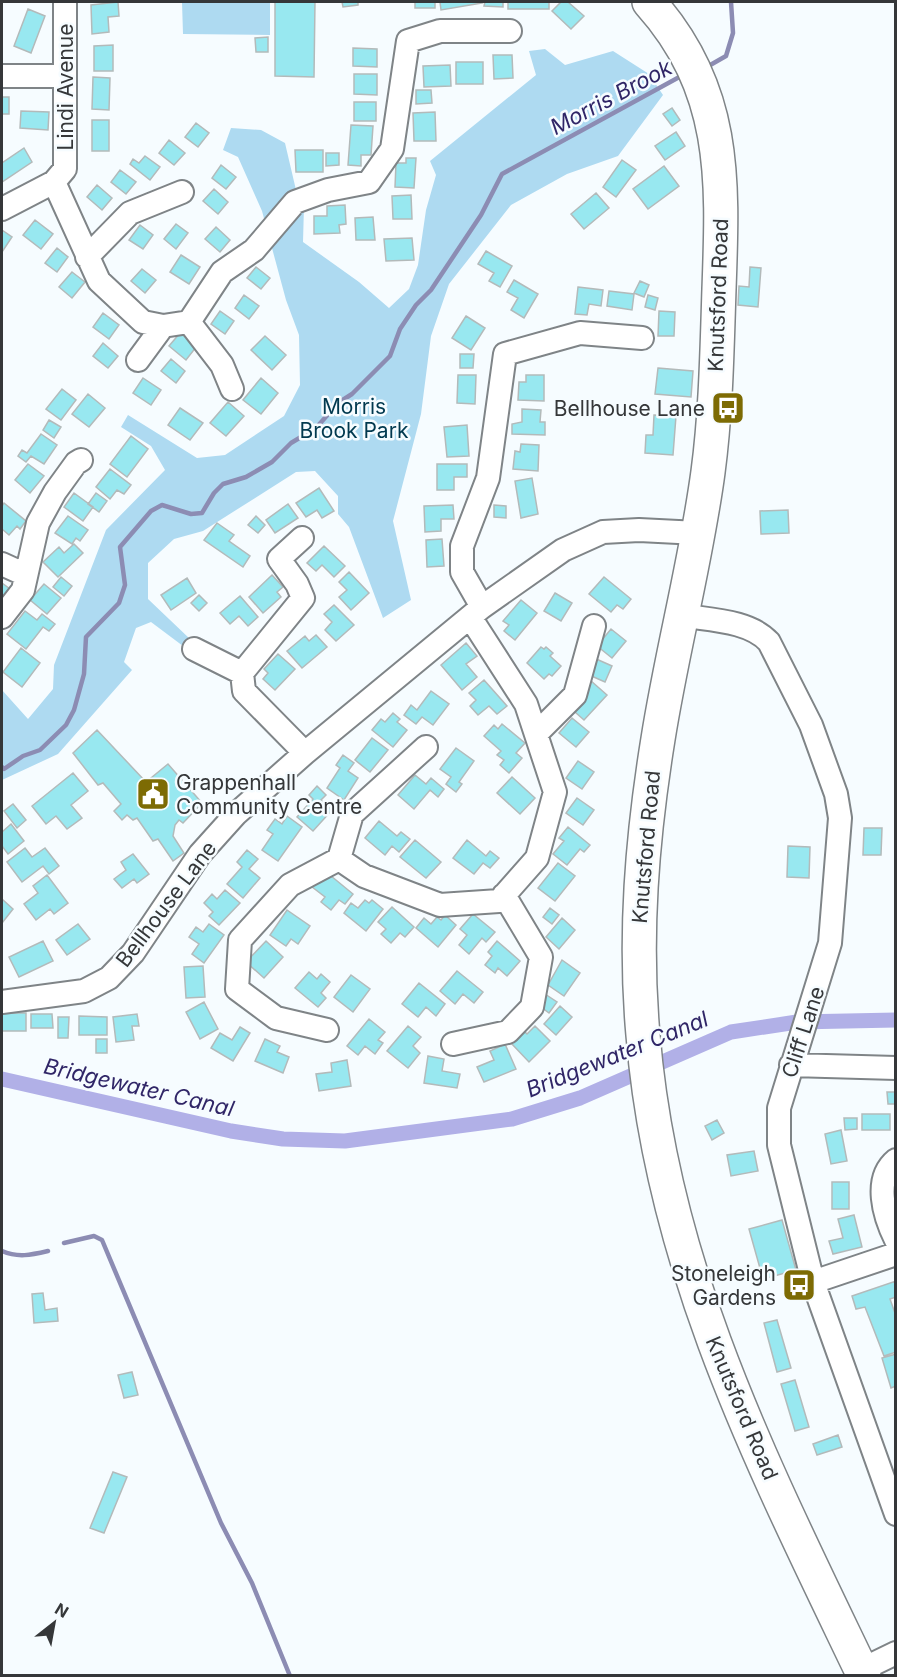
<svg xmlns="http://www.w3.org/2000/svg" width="897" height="1677" viewBox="0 0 897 1677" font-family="Inter,sans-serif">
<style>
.green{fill:#aedaf1}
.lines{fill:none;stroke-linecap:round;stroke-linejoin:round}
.stream{stroke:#8c8cb3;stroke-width:4.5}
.canal{stroke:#b1b0e7;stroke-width:15}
.building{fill:#98e8f0;stroke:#b3baba;stroke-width:1.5}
.minor-casing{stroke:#7f8487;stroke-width:26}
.highway-casing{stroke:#7f8487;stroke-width:36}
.minor{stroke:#fff;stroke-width:22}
.highway{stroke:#fff;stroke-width:33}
.labels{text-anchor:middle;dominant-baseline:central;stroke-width:5;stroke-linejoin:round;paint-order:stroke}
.street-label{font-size:21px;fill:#353739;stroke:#f6fcff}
.park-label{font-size:21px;fill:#01394f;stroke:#f6fcff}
.poi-label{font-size:21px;fill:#353739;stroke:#f6fcff;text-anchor:end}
.water-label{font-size:22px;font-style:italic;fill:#302667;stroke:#f6fcff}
</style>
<rect width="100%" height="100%" fill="#f6fcff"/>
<path class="green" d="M182 2H270V35L183 34Z
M545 49 565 65 613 51 649 74 663 95 618 156 567 174 511 205 449 284 431 336 421 414 393 521 411 600 383 618 349 527 338 514V496L315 471 296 472 203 531 174 539 148 563V599L190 639 187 649 151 622 136 628 124 662 132 670 58 754 2 780V690L28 719 53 689 54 665 106 530 165 470 151 446 121 427 128 415 197 458 225 455 284 416 300 385 299 335 286 300 262 211 238 157 223 150 231 128 261 130 285 143 296 190 304 206 303 242 359 282 389 308 409 289 418 265 426 210 436 175 430 161 536 75 529 51Z"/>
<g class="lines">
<path class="stream" d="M705 68 726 56 733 33 731 2
M2 767 4 769 23 756 40 750 66 725 74 710 84 674 86 637 119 603 125 585 120 547 151 511 162 505 191 514 202 513 214 493 223 484 246 477 272 462 291 443 316 428 338 403 352 394 390 356 400 329 416 305 431 290 481 215 502 174 683 75
M64 1243 94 1236 102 1240 221 1523 252 1583 290 1676
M2 1251C18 1258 31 1255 48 1251"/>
<path class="canal" d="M2 1079 231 1131 283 1139 345 1141 512 1119 580 1098 731 1032 797 1022 896 1020"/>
</g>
<path class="building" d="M118 2 119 16 108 17 109 32 92 34 91 5Z
M275 2H315L314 77 275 76Z
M342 2H358V5L343 7Z
M415 2H435V8H415Z
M440 2H481L482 3 441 10Z
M485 2H503V7L484 6Z
M508 2H549V9H508Z
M561 2H568L584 16 571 29 552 11Z
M28 9 45 16 31 53 14 46Z
M268 37V52H256L255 38Z
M113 45V71H94V46Z
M353 48 377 49V67L353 66Z
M493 55H512L513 78 494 79Z
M456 62H483V84H456Z
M450 65 451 86 424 87 423 66Z
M354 74H377V95L354 94Z
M93 77 110 78 109 110 92 109Z
M416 90H431L432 103 416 104Z
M2 97H9V114H2Z
M354 102H376V121H354Z
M672 108 680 120 672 126 663 114Z
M21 111 49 112 48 130 20 128Z
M435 112 436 141H414L413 113Z
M92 120H109V151H92Z
M196 123 209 133 198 147 185 137Z
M351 125 373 126 371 155H361V166L348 165Z
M676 132 685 146 665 160 655 146Z
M169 140 185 153 174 165 159 153Z
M24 148 32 162 2 182V163Z
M295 150H323V172H296Z
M326 153H339V165L326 166Z
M145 156 160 167 150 180 130 164 133 159 139 163Z
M406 158H416L414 188 395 187 396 163H406Z
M622 160 636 170 616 197 603 187Z
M221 165 236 177 226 189 212 178Z
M664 166 679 186 648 209 633 189Z
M120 170 136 182 126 194 111 182Z
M97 185 112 198 102 210 87 197Z
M214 189 228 202 218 214 203 201Z
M596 193 609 208 584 229 571 214Z
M411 195 412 219H393L392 196Z
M345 205 346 224 339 225 340 233 314 234V216H327V206Z
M373 217 375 240H356L355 218Z
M35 220 53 234 41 249 23 235Z
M176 224 188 233 176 249 164 239Z
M140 225 153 235 143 249 129 240Z
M216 227 230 240 220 252 205 239Z
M2 230 12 237 2 252Z
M412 238 414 260 386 261 384 239Z
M57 248 68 257 57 272 45 263Z
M486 251 512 266 500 287 489 281 494 273 478 264Z
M181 255 200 267 189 284 170 272Z
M256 267 270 278 261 289 247 278Z
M750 267 761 268 758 307 738 305 739 286 749 287Z
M142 269 156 280 145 293 131 281Z
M72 272 85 282 72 298 59 287Z
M514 280 538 294 524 318 511 310 518 298 507 292Z
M640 281 649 285 644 297 634 293Z
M578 287 603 290 601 306 589 304 587 315 575 314Z
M609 291 634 294 632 310 607 306Z
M244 295 259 306 249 319 235 308Z
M648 295 658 298 655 310 645 307Z
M220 311 234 321 225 334 211 324Z
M659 311 675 312 674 336H658Z
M103 313 119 325 109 339 93 327Z
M466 316 485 328 471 350 452 338Z
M180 333 197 346 186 360 169 346Z
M265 336 286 355 272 370 251 350Z
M103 343 118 356 108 368 93 356Z
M460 354H474L473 368H460Z
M171 359 185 371 176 383 161 371Z
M658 368 693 371 691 397 655 394Z
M458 375H476L475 404 457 403Z
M526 375H544V401L518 400 519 382H526Z
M143 378 161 390 151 405 133 393Z
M261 378 278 393 261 414 243 400Z
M62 389 76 400 61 420 46 409Z
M88 394 105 408 89 427 72 414Z
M228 402 244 416 226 436 210 423Z
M180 408 203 423 190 440 168 425Z
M522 409 541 410 540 422H545V435L512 434V424L522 422Z
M654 415 676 416 673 455 645 453 646 435H653Z
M49 420 61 427 54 438 43 430Z
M467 425 469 456 447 457 444 427Z
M41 434 57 445 44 464 31 456 26 462 18 456 22 450 27 453Z
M131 436 148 449 127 477 110 464Z
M521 444 539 445 538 471 513 469 515 451 520 452Z
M28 464 44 476 30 493 15 480Z
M437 464H467V477H454V490H437Z
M110 469 131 485 124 494 117 490 110 499 96 487Z
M532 478 538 514 521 518 515 481Z
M319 488 334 511 322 518 317 510 306 517 296 503Z
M74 493 93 507 83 521 64 507Z
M96 493 107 501 99 512 88 504Z
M4 503 26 521 20 529 17 526 9 535 2 529V506Z
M288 504 298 518 275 533 266 520Z
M453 505 454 519H441V531L425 532 424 506Z
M494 505 506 506V518L494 517Z
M788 510 789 533 761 534 760 511Z
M68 516 88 530 80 541 76 538 72 544 55 533Z
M256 516 265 525 258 533 248 525Z
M217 523 234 535 229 541 250 556 243 567 204 540Z
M442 539 444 566 427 567 426 540Z
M74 544 83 553 58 577 43 562 59 547 64 553Z
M324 546 345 566 334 577 322 565 316 571 307 563Z
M349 572 369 593 351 610 339 597 347 590 339 582Z
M272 575 283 587 277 592 281 597 263 613 249 597Z
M61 577 72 586 64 596 53 587Z
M604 577 631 599 623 609 617 605 611 612 589 594Z
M187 578 196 593 171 610 161 595Z
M2 583 10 589 2 600Z
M44 584 61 598 47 614 30 600Z
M555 593 572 603 561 621 544 611Z
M199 595 207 603 199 611 191 603Z
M240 596 258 617 248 626 239 616 230 624 220 613Z
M521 600 537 613 515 640 504 631 509 625 503 621Z
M334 605 354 625 336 641 325 630 332 622 324 614Z
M25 611 37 620 42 614 55 624 49 631 43 627 26 649 7 634Z
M611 629 626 641 612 658 597 646Z
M316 635 327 647 302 668 287 651 305 636 309 641Z
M466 643 477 656 466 664 477 677 462 690 441 665Z
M541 647 544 649 546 647 553 653 550 656 561 666 552 676 549 674 544 679 527 663Z
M21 648 40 663 22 687 3 672Z
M278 654 295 669 275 690 263 679 268 673 264 669Z
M594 658 612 666 605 682 587 674Z
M484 680 507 706 497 714 489 706 478 715 470 706 476 700 469 693Z
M590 680 607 695 584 720 567 705Z
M431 691 449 704 433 725 422 717 416 724 404 715 411 705 417 710Z
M393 713 400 719 397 722 407 730 393 747 372 730 381 719 385 722Z
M572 718 589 732 576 747 559 733Z
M502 724 525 743 516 753 522 758 509 773 500 765 504 760 497 755 501 751 484 736 494 725 498 729Z
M97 730 146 782 168 764 202 803 183 823 179 820 175 825 173 836 184 853 173 861 158 839 153 841 137 818 133 820 127 815 122 820 114 811 121 804 103 783 98 785 73 753Z
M372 738 388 750 370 772 355 760Z
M456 748 474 761 459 782 462 784 456 792 446 784 451 777 440 769Z
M343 755 354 763 348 771 358 778 344 800 327 788 340 768 336 765Z
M578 761 594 772 582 789 566 778Z
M73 773 88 791 71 805 82 818 67 829 56 816 46 824 32 806Z
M415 775 426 784 431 778 444 789 438 797 430 790 414 809 398 795Z
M512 777 535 798 520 814 497 793Z
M317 786 326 795 321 800 332 810 313 831 297 817 313 799 309 795Z
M577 798 594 810 583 825 566 813Z
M13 804 26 820 17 828 4 811Z
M287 816 302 827 278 861 262 850 273 834 267 830 275 819 282 824Z
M379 821 397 836 401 832 410 839 399 852 392 846 385 855 365 838Z
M11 824 24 841 8 854 2 846V832Z
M568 827 590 845 584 852 580 849 567 865 553 854 564 841 559 838Z
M864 828H882L881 855H863Z
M415 840 441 862 426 878 400 857Z
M467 840 486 856 490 851 499 858 490 868 483 863 474 874 453 858Z
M788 846 810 847 809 878 787 877Z
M25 848 32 857 45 848 59 866 49 874 43 866 22 882 7 862Z
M247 850 258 859 249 869 260 878 243 898 227 884 242 867 237 862Z
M133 854 149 874 137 883 134 879 122 888 114 879 126 870 121 862Z
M558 863 575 876 555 901 538 888Z
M325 871 353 894 345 904 339 900 331 910 321 902 325 897 312 887Z
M47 875 68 903 54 914 50 909 36 920 24 904 38 893 33 886Z
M225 890 240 903 219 925 209 916 213 912 204 903 212 894 217 899Z
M2 899 13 909 2 923Z
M365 900 369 903 372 900 383 909 366 931 344 913 351 903 358 908Z
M392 907 414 927 405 937 400 933 391 943 381 934 386 929 378 922Z
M550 908 559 915 552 924 543 917Z
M287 910 310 926 298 944 291 939 286 946 270 935Z
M473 914 495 932 486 942 482 938 469 954 459 945 467 935 460 929Z
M445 915 456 925 438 947 416 928 424 918 431 924 437 917 441 920Z
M562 918 575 930 559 949 546 937Z
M78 924 90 939 67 955 56 940Z
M209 924 224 935 204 963 192 954 199 944 189 937 196 927 203 932Z
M43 941 53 961 19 977 9 957Z
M266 941 283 957 264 978 246 962Z
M497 941 520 961 507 976 498 968 495 973 485 965 492 956 488 952Z
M562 960 580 973 564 996 548 985Z
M203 966 205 997 186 998 184 967Z
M457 971 483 992 474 1003 463 994 455 1004 440 991Z
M309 972 317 979 321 974 330 982 321 993 326 998 318 1007 295 988Z
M351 975 370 989 353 1012 334 997Z
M419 983 445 1004 436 1016 426 1007 418 1017 402 1004Z
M545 994 557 1002 549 1013 537 1004Z
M204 1002 218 1029 200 1039 186 1012Z
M560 1006 572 1017 556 1035 544 1024Z
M2 1013H26V1031H2Z
M31 1014H52L53 1028H31Z
M137 1014 139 1026H132L134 1040 116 1042 113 1017Z
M79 1016 107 1017V1035H79Z
M58 1017H69L68 1038H58Z
M369 1019 385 1032 378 1040 383 1043 375 1054 365 1046 358 1055 347 1046Z
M408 1026 421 1037 413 1046 420 1053 408 1068 387 1051Z
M535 1026 550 1041 529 1062 511 1043 524 1031 527 1034Z
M240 1027 250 1033 233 1061 211 1048 220 1033 232 1040Z
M96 1039H107V1053H96Z
M265 1039 280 1046 277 1052 289 1057 283 1073 255 1061Z
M505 1044 516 1069 484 1082 477 1067 494 1060 490 1051Z
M428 1056 444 1059 442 1071 460 1074 457 1088 424 1083Z
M347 1060 351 1086 319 1091 316 1074 332 1072 331 1063Z
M887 1092H896V1104H888Z
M862 1114H890V1130H862Z
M844 1118H857V1129L845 1130Z
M717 1120 724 1133 712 1140 705 1126Z
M841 1130 847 1161 831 1164 825 1134Z
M754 1151 758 1171 731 1176 727 1155Z
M832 1182H849V1209H832Z
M854 1215 862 1247 833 1254 829 1241 843 1238 838 1219Z
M782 1220 796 1270 763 1279 749 1229Z
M896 1281V1297L890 1299 896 1316V1352L884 1356 865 1307 856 1309 852 1296Z
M43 1293 45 1310 57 1308 58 1321 34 1323 32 1294Z
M777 1320 791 1368 777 1372 764 1323Z
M896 1354V1386L891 1388 882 1358Z
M132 1372 138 1395 124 1398 118 1375Z
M795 1380 809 1427 795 1431 781 1384Z
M838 1435 842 1447 817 1455 813 1444Z
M113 1472 127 1477 104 1533 90 1528Z"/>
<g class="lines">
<g class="minor-casing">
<path id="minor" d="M2 76H65
M54 182 99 281 143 322 163 326 189 322 222 272 254 250 295 202 328 190 369 182 392 149 408 41 440 31H510
M2 209 54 182 65 169V2
M87 257 130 213 182 192
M189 322 222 365 232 389
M138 360 163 326
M302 538 279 559 297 584 303 598 242 673 244 691 305 753
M2 564 26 575
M482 607 462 572V546L488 478 505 354 580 333 642 338
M680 615C708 620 749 620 769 642L811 725 836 794 840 818 830 943 779 1108V1145L813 1282 896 1514
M2 617 23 590 38 523 55 492 76 463 81 460
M194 649 242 673
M536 734 575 695 594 626
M339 859 352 814 426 747
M2 1002 84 991 109 978 133 953 200 854 236 814 305 753 482 607 563 550 603 532 639 530 698 533
M327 1030 276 1018 237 989 240 940 290 885 339 859 364 876 440 905 499 901 537 858 555 792 526 704 470 617
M453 1044 508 1032 532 1007 541 957 504 895
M791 1065 896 1068
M896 1160C873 1179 884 1216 896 1240
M813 1282 896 1254
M861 1670 896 1653"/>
</g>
<g class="highway-casing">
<path id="highway" d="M649 2C727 89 723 179 719 289 717 350 716 412 708 472 696 562 672 650 658 739 642 838 634 935 643 1035 662 1270 764 1467 864 1676"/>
</g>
<use href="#minor" class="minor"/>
<use href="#highway" class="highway"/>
</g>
<defs>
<g id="bus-square" transform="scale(1.725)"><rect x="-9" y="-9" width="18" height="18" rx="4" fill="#7d6b04" stroke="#f6fcff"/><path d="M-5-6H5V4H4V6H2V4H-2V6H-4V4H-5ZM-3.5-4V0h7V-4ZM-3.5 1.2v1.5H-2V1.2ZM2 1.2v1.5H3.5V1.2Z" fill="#fff"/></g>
<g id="civic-square" transform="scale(1.725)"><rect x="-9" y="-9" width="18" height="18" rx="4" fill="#7d6b04" stroke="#f6fcff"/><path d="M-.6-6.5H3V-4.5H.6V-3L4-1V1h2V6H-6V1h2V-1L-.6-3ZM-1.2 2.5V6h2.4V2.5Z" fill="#fff"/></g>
</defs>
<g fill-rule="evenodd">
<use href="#bus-square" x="728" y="408"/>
<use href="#civic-square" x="153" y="794"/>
<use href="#bus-square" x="799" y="1285"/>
</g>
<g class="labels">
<g class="street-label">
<text transform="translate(65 87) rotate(-90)">Lindi Avenue</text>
<text transform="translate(718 295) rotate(-88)">Knutsford Road</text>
<text transform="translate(646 847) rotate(-85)">Knutsford Road</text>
<text transform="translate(166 904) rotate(-53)">Bellhouse Lane</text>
<text transform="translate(803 1032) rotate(-72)">Cliff Lane</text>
<text transform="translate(742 1408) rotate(67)">Knutsford Road</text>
</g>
<g class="park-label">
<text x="354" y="406">Morris<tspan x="354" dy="24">Brook Park</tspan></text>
</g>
<g class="poi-label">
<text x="705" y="408">Bellhouse Lane</text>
<text x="176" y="782" text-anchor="start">Grappenhall<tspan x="176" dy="24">Community Centre</tspan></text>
<text x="776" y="1273">Stoneleigh<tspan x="776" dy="24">Gardens</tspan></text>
</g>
<g class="water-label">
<text transform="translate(611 97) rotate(-28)">Morris Brook</text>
<text transform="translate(617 1054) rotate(-22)">Bridgewater Canal</text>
<text transform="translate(139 1087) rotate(13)">Bridgewater Canal</text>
</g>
</g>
<rect width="897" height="1677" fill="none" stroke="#353739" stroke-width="6"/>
<g transform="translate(54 1623) rotate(31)" stroke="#f6fcff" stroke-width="4.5" paint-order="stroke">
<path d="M0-4.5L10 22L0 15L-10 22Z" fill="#353739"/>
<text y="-9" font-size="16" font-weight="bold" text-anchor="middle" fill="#353739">N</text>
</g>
</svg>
